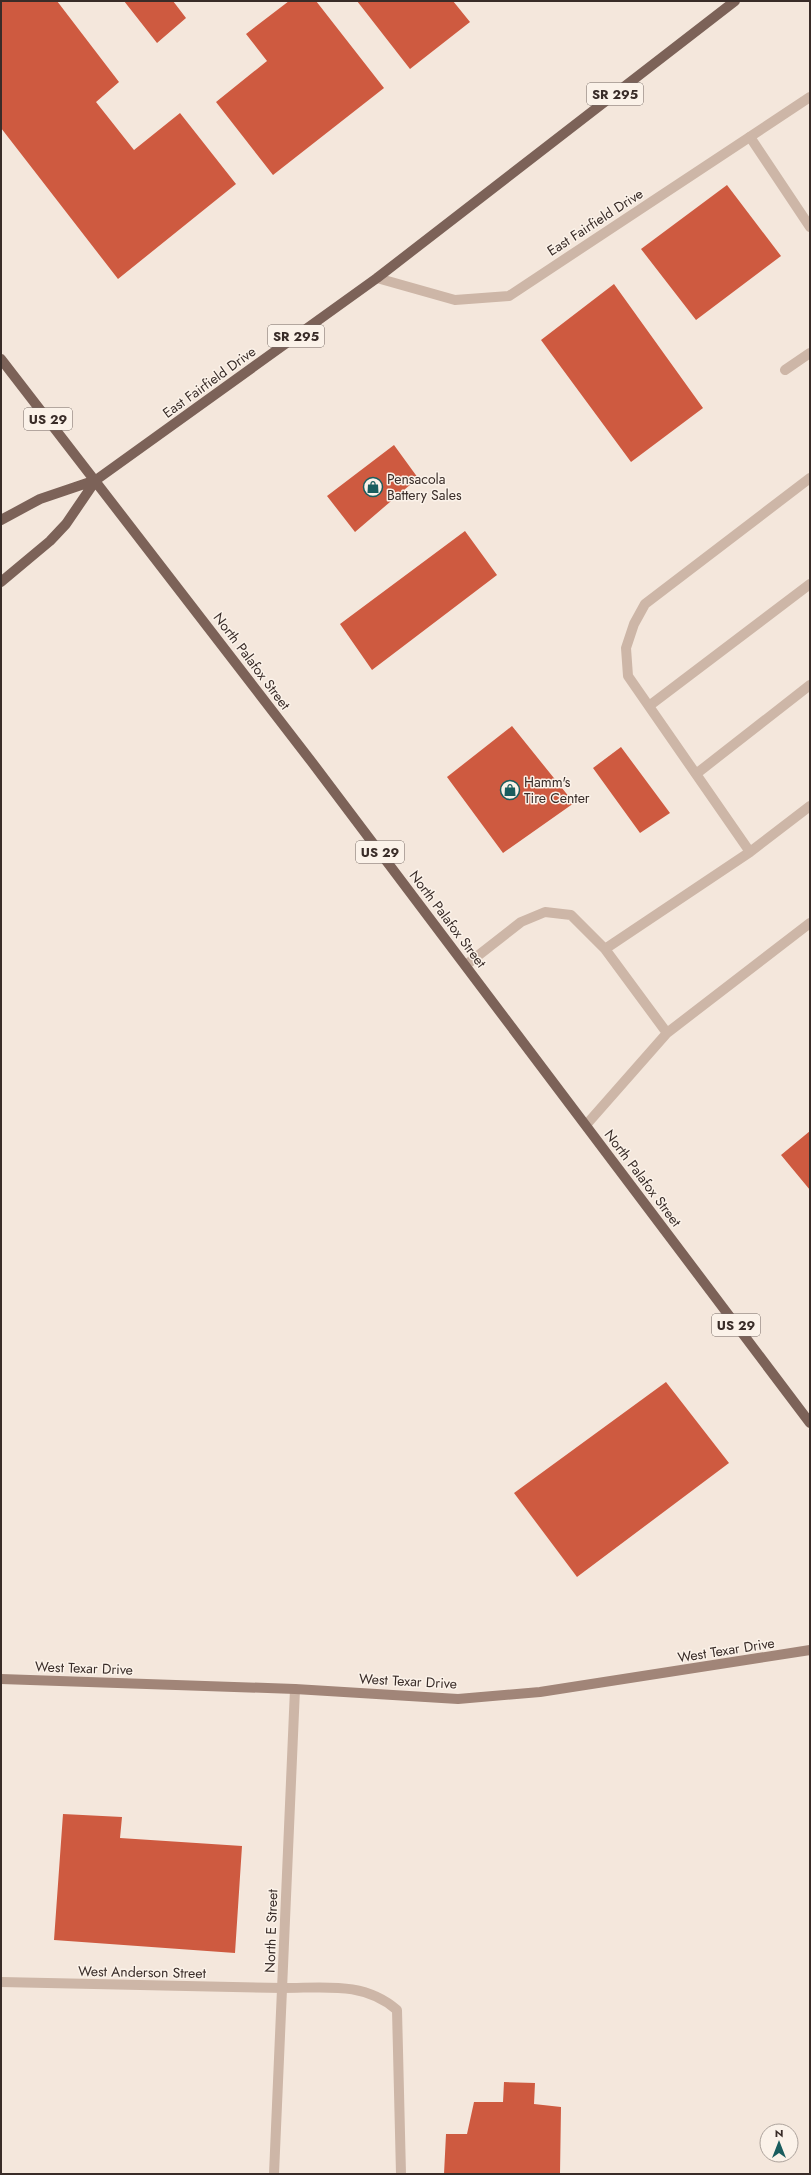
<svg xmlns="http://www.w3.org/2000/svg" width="811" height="2175" viewBox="0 0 811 2175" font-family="Jost,sans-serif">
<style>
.building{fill:#ce5a40}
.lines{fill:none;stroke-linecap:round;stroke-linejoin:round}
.service{stroke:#cdb6a7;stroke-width:10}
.minor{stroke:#cdb6a7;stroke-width:10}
.tertiary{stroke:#cdb6a7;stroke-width:10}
.secondary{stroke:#a18578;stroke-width:10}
.primary{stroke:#7c6258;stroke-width:10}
.labels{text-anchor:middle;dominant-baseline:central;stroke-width:3;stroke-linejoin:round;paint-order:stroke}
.shield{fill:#fbf2e9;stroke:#736762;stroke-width:1}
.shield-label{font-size:13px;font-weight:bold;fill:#392c28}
.street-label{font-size:14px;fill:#392c28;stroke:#fbf2e9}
.poi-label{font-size:14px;fill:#392c28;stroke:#fbf2e9;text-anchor:start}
</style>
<rect width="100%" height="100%" fill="#f4e7dc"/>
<path class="building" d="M1 1H57L119 82 96 102 134 150 180 113 236 184 118 279 1 128Z
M124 1H173L186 18 157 43Z
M289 1H316L384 88 273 175 216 102 267 61 246 34Z
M357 1H453L470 22 410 69Z
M727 185 781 256 696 320 641 249Z
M614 284 703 408 631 462 541 340Z
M394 445 418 478 355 532 327 496Z
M465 531 497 575 372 670 340 624Z
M512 726 574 803 503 853 447 777Z
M621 747 670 813 640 833 593 768Z
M810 1131V1190L781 1155Z
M666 1382 729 1463 577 1577 514 1493Z
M63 1814 122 1817 120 1838 242 1846 235 1953 54 1940Z
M504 2082 535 2083 534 2104 561 2107 560 2174H444L446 2134H467L474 2102H503Z"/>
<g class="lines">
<path class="service" d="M750 137 810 227
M785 370 810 353
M649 706 810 584
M696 774 810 685
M750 852 628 676 626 648 634 624 645 604 810 478
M605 949 750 852 810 806
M466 965 521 922 545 912 571 915 605 949 667 1033 586 1125
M667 1033 810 923
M283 1988C324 1988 364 1981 397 2010L401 2174"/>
<path class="minor" d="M377 278 455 300 509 296 810 97
M1 1982 283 1988"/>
<path class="tertiary" d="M274 2174 295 1689"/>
<path class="secondary" d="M1 1679 295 1689 458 1699 540 1692 810 1650"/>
<path class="primary" d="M1 359 311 761 810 1423
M1 520 40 499 96 480 377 278 735 1
M1 582 50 541 66 524 96 480"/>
</g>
<defs>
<g id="shop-ring" transform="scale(1)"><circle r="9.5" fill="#fbf2e9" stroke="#1a5d5e" stroke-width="1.5"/><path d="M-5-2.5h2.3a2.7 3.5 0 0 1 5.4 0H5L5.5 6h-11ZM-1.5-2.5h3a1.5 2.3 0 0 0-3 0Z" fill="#1a5d5e"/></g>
</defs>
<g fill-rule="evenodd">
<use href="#shop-ring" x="373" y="487"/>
<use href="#shop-ring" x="510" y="790"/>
</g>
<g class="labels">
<g class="shield">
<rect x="587" y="83" width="56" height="22" rx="3"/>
<rect x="268" y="325" width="56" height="22" rx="3"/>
<rect x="24" y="408" width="48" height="22" rx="3"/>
<rect x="356" y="841" width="48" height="22" rx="3"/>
<rect x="712" y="1314" width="48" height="22" rx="3"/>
</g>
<g class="shield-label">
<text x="615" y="94">SR 295</text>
<text x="296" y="336">SR 295</text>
<text x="48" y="419">US 29</text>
<text x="380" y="852">US 29</text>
<text x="736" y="1325">US 29</text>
</g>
<g class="street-label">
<text transform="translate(595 222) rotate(-33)">East Fairfield Drive</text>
<text transform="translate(209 382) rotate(-36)">East Fairfield Drive</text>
<text transform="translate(252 661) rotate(53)">North Palafox Street</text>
<text transform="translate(448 919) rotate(53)">North Palafox Street</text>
<text transform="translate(643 1178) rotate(53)">North Palafox Street</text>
<text transform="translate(726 1650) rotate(-9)">West Texar Drive</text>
<text transform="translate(84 1668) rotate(2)">West Texar Drive</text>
<text transform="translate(408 1681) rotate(3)">West Texar Drive</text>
<text transform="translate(271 1931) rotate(-88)">North E Street</text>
<text transform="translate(142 1972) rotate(1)">West Anderson Street</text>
</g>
<g class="poi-label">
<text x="387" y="479">Pensacola<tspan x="387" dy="16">Battery Sales</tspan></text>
<text x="524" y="782">Hamm's<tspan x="524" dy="16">Tire Center</tspan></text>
</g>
</g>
<rect width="811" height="2175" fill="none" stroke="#392c28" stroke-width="4"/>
<g transform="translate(779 2143)"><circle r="19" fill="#fbf2e9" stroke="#ada39c"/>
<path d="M0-3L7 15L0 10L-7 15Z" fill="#1a5d5e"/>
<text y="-6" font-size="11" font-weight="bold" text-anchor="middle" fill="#392c28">N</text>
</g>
</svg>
